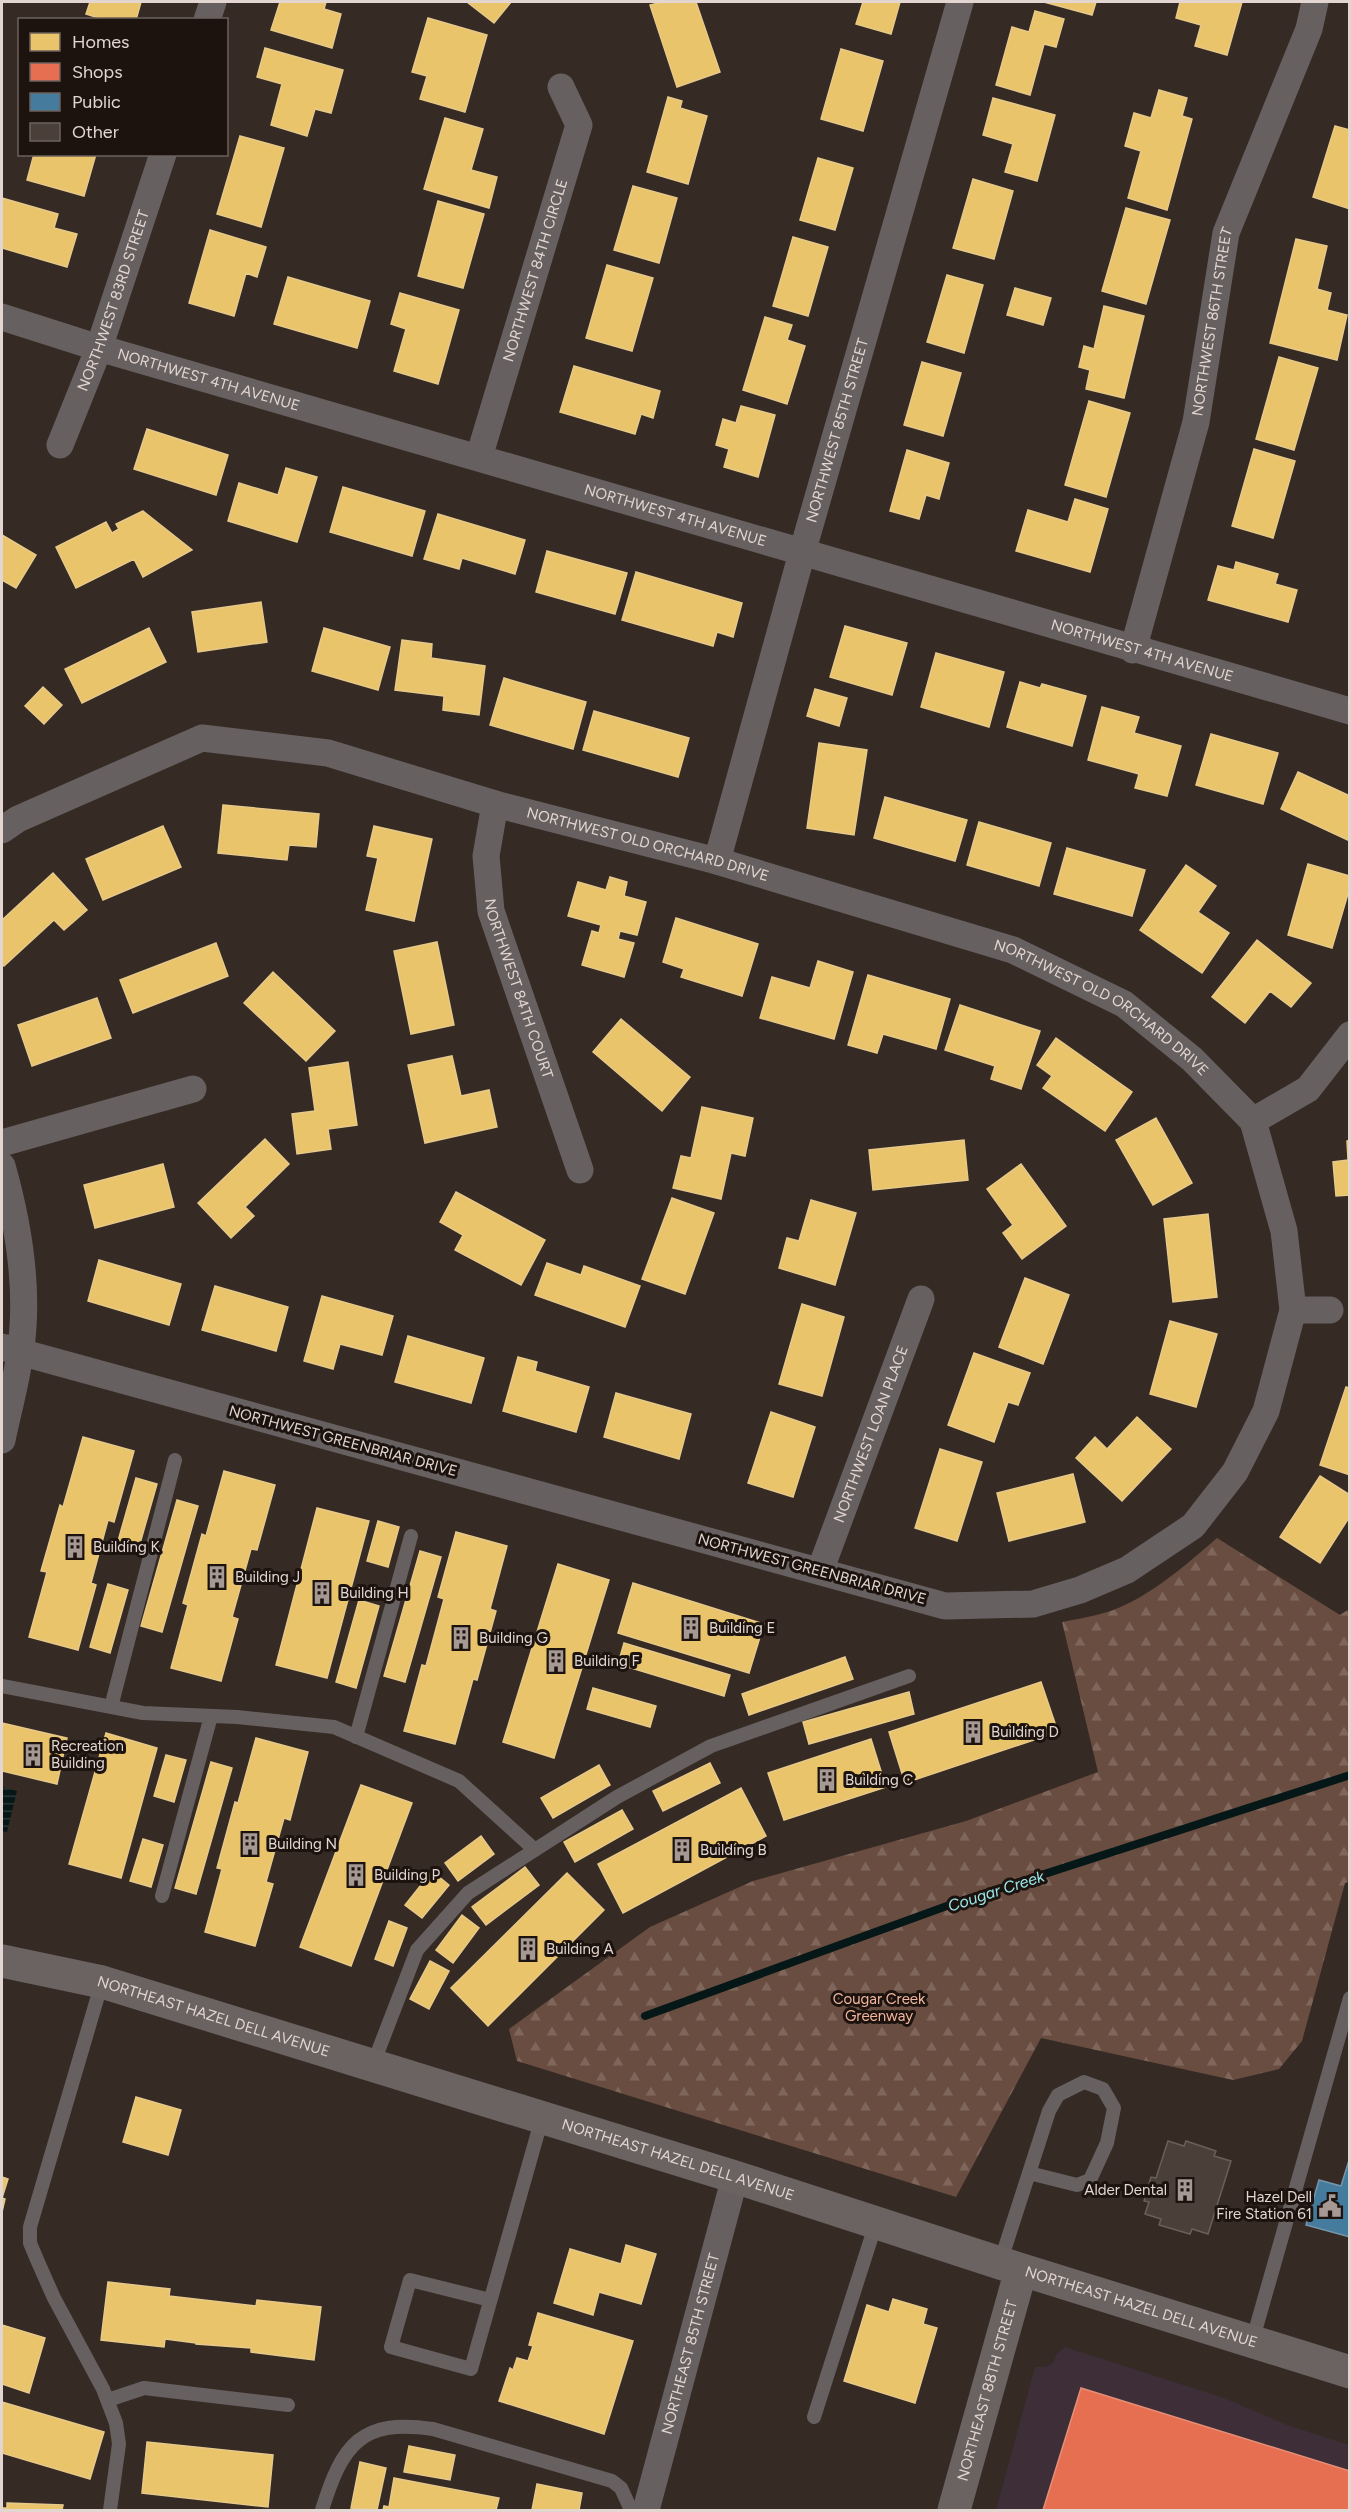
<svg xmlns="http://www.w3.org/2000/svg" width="1351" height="2512" viewBox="0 0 1351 2512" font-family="Figtree,sans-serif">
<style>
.commercial{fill:#3d2e38}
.forest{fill:url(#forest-firs)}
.water{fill:url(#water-rules)}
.homes{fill:#e9c46a;stroke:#e7c989;stroke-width:1.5}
.shops{fill:#e76f51;stroke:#e68e77;stroke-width:1.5}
.public{fill:#457b9d;stroke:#7496ac;stroke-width:1.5}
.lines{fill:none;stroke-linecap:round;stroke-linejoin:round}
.stream{stroke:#061717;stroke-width:8}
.building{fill:#4a4039;stroke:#69605a;stroke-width:1.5}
.lane{stroke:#666160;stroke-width:14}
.street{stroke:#666160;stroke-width:27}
.secondary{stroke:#6a6361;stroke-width:33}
.labels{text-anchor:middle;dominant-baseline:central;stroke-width:6;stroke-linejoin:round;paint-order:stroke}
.street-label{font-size:15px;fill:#e3d5d0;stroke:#1c130f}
.poi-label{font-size:15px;fill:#e3d5d0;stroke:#1c130f;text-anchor:start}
.park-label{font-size:15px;fill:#f2b69e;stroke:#1c130f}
.water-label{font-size:16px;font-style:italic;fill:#99e8ec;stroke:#1c130f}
</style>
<defs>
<pattern id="forest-firs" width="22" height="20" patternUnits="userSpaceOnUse" patternTransform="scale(1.5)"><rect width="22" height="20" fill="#6a4d41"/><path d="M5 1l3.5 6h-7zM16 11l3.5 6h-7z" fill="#7f665b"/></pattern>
<pattern id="water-rules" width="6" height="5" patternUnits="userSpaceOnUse" patternTransform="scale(1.5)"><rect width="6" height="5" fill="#061717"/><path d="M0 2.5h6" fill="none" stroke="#2a3838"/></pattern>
</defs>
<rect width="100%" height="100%" fill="#362a25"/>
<path class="commercial" d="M1065 2347 1224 2398 1287 2425 1349 2445V2510H996L1035 2367H1045L1053 2363 1057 2354Z"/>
<path class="forest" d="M1217 1538 1340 1615 1349 1609V1882L1345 1883 1302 2041 1279 2069 1233 2080 1041 2038 956 2197 517 2061 509 2029 650 1927 753 1881 966 1821 1098 1772 1062 1622C1076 1619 1090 1617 1104 1613 1144 1602 1186 1565 1217 1538Z"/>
<path class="water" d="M2 1787 17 1791 7 1832 2 1831Z"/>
<path class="homes" d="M90 2H141L136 20H105L86 14Z
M280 2H326L324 9 341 14 332 48 271 30Z
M467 2H511L494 23Z
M662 2H696L720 72 677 87 650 5Z
M863 2H900L891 34 856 24Z
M1044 2H1096L1092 15Z
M1180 2H1242L1227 55 1195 46 1201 25 1176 18Z
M1035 11 1064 19 1056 47 1044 44 1030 95 996 85 1012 27 1029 32Z
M428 18 487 35 465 112 420 99 427 76 412 72Z
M265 48 343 70 331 113 315 109 307 136 271 125 282 84 257 77Z
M841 49 883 61 863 131 821 119Z
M1159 90 1187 98 1182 116 1192 119 1167 210 1128 198 1141 151 1125 146 1134 113 1151 118Z
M668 97 682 101 680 108 707 116 688 184 647 172Z
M993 98 1055 115 1037 181 1005 172 1013 144 983 135Z
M445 118 483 129 471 170 497 177 489 208 424 189Z
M1335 126 1350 130V209L1313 197Z
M240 136 284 148 261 227 217 214Z
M34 154H96L84 196 27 180Z
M818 158 853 168 835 230 800 220Z
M973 179 1013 191 994 259 953 248Z
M633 186 677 198 659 263 614 250Z
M2 198 58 214 54 228 77 234 67 267 2 248Z
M438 201 484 214 463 288 418 276Z
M1126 208 1170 220 1146 304 1102 291Z
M210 230 266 247 257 277 246 273 234 316 189 303Z
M793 237 828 247 808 316 773 306Z
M1296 239 1327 246 1317 289 1331 293 1327 310 1347 315 1337 360 1270 343Z
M607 265 653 278 632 351 586 338Z
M947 275 983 285 964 353 927 342Z
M288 277 370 301 357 348 274 324Z
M1015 288 1051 298 1043 325 1007 315Z
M400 293 459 310 438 384 394 371 406 329 391 324Z
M1104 306 1144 316 1124 398 1086 389 1090 370 1079 367 1084 346 1094 349Z
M765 317 792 325 787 340 805 346 787 404 743 390Z
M1279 357 1318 368 1294 450 1256 439Z
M922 362 961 373 943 436 904 425Z
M574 366 660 391 653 418 641 414 635 434 560 412Z
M1089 401 1130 413 1106 497 1065 485Z
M741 406 775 415 758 477 724 467 729 449 716 445 723 419 736 423Z
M147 429 228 455 216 495 134 469Z
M1254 449 1295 461 1273 538 1232 526Z
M907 450 949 463 939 499 926 495 919 519 890 511Z
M286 468 317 477 297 542 228 521 239 483 278 495Z
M343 487 425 511 412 556 330 532Z
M1075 499 1108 509 1090 572 1016 551 1028 510 1068 522Z
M143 511 192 550 143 577 134 559 76 588 56 547 106 522 112 533 119 529 116 524Z
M438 514 525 540 515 574 462 558 459 569 424 559Z
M2 535 36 555 16 588 2 580Z
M547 551 627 573 615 614 536 592Z
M1236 562 1278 574 1275 584 1297 590 1288 622 1208 600 1218 566 1234 570Z
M636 572 742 603 733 637 717 632 713 646 622 620Z
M261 602 267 642 198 652 192 612Z
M845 626 907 643 892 695 830 677Z
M149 628 166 662 82 703 65 669Z
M324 628 390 647 378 690 312 671Z
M402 640 432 644 431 658 485 666 479 715 443 710 444 696 395 690Z
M936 653 1004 672 989 727 921 707Z
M504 678 586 702 573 749 490 725Z
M1020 682 1040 688 1042 684 1086 696 1072 746 1007 727Z
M43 687 62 705 44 724 25 706Z
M815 689 847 698 839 726 807 716Z
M1102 707 1139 717 1134 733 1181 746 1167 796 1135 788 1139 774 1088 760Z
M594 711 689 738 678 777 583 750Z
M1211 734 1278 753 1263 804 1196 785Z
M819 743 867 750 854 835 807 828Z
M1298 772 1350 796V841L1281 809Z
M885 797 967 820 955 861 874 838Z
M223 805 319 814 316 847 289 845 287 860 218 853Z
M979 822 1051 843 1039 886 967 865Z
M163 826 181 867 103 900 86 859Z
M374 826 432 839 414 921 366 910 378 858 367 856Z
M1067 848 1145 870 1132 916 1054 894Z
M1308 864 1350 876V887L1332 948 1288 935Z
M1186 865 1216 886 1198 912 1229 933 1202 973 1140 930Z
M53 873 87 910 64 930 54 920 4 966 2 964V920Z
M610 877 627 882 624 896 646 902 637 935 620 931 618 939 634 943 624 977 582 965 592 931 599 933 601 925 568 916 578 882 606 890Z
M676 918 758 944 742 996 681 977 684 969 663 962Z
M1257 940 1311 983 1291 1007 1270 991 1245 1023 1212 997Z
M437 942 454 1025 411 1034 394 951Z
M216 943 228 976 133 1013 120 980Z
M818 961 853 972 834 1039 760 1018 772 977 810 988Z
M273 972 335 1031 306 1061 244 1003Z
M868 975 950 999 936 1049 883 1034 877 1053 848 1045Z
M97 998 111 1038 32 1066 18 1025Z
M960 1005 1040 1031 1021 1089 991 1079 995 1066 945 1050Z
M621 1019 690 1077 662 1111 593 1052Z
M1056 1038 1132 1092 1105 1131 1043 1088 1052 1076 1037 1065Z
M452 1056 461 1096 489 1090 497 1127 425 1143 408 1065Z
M348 1062 357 1125 328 1129 331 1149 297 1154 292 1114 315 1111 309 1068Z
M702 1107 753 1118 745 1156 731 1153 721 1199 673 1188 681 1156 691 1158Z
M1156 1118 1192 1183 1153 1205 1116 1140Z
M265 1139 289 1164 245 1207 254 1216 231 1238 198 1203Z
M964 1140 968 1180 873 1190 869 1150Z
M1350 1140V1195L1336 1196 1333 1162 1348 1160 1347 1141Z
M163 1164 174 1207 95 1228 84 1185Z
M1021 1164 1066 1226 1022 1259 1003 1233 1013 1225 987 1189Z
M456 1192 545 1240 521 1285 455 1250 463 1235 440 1222Z
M672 1198 714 1213 685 1294 642 1279Z
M811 1200 856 1213 835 1285 779 1268 787 1238 799 1241Z
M1208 1214 1217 1297 1173 1302 1164 1219Z
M99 1260 181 1284 169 1325 88 1301Z
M547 1263 581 1275 584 1266 640 1286 625 1327 535 1295Z
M1025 1278 1069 1295 1043 1364 999 1347Z
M215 1286 288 1307 276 1351 202 1330Z
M322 1296 393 1316 382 1355 340 1344 333 1369 304 1361Z
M802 1304 844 1317 822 1396 779 1384Z
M1170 1321 1217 1334 1196 1407 1150 1394Z
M408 1336 484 1358 471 1403 395 1382Z
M974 1353 1030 1373 1018 1405 1008 1402 994 1442 948 1425Z
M518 1357 537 1362 535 1371 589 1387 576 1432 503 1411Z
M1346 1387 1350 1388V1475L1320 1465Z
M616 1393 691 1414 679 1459 604 1437Z
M771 1412 815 1427 793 1497 748 1483Z
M1137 1417 1171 1449 1122 1501 1076 1458 1095 1437 1107 1449Z
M83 1437 134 1451 114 1522 108 1520 91 1583 96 1585 78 1650 29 1637 47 1572 41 1571 60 1505 63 1507Z
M940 1449 982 1462 957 1541 915 1528Z
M224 1471 275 1485 257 1550 251 1549 232 1617 238 1619 221 1681 171 1668 188 1605 183 1603 202 1534 206 1536Z
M1073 1474 1085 1522 1009 1541 997 1493Z
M1320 1476 1350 1495V1516L1320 1563 1280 1537Z
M136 1478 157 1484 139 1547 118 1541Z
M177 1500 198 1506 162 1632 141 1626Z
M317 1508 369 1521 327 1678 276 1665Z
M378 1521 399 1527 388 1567 367 1561Z
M456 1532 507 1546 490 1609 496 1611 477 1680 473 1679 455 1744 404 1731 422 1665 426 1666 444 1599 438 1597Z
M420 1551 441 1557 405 1682 384 1676Z
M558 1564 609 1580 554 1758 503 1742Z
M633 1583 764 1624 749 1673 618 1633Z
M108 1584 128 1590 110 1653 90 1647Z
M359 1600 379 1606 356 1688 336 1682Z
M624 1643 730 1675 724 1696 618 1664Z
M845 1657 853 1679 749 1715 742 1694Z
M1041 1682 1058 1732 905 1783 889 1732Z
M593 1688 656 1706 650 1727 587 1709Z
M909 1692 914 1714 809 1744 803 1722Z
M2 1723 67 1738 57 1784 2 1771Z
M106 1733 157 1748 121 1878 69 1864Z
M256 1738 308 1752 290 1820 284 1818 266 1882 273 1884 255 1946 205 1932 222 1869 217 1868 235 1802 238 1803Z
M871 1739 886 1787 784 1820 768 1773Z
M166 1755 186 1760 174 1802 154 1796Z
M211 1762 232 1768 196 1894 175 1888Z
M710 1763 720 1783 663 1811 653 1791Z
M599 1765 610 1785 553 1818 541 1798Z
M361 1785 412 1803 351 1966 300 1947Z
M741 1788 766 1836 623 1913 598 1864Z
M622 1810 633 1829 575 1862 564 1842Z
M481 1836 494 1854 458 1881 445 1863Z
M143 1839 163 1845 151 1887 130 1881Z
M525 1867 539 1885 486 1925 472 1907Z
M432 1871 449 1885 422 1918 405 1905Z
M567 1873 604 1910 488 2026 451 1988Z
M462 1915 479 1928 453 1963 436 1950Z
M389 1921 407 1928 393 1966 375 1959Z
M430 1961 449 1971 429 2009 410 1999Z
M136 2097 181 2110 168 2155 123 2142Z
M2 2177 8 2179 2 2198 5 2199 2 2212Z
M626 2245 656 2254 641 2304 599 2292 593 2315 554 2303 570 2249 621 2264Z
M108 2282 170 2289 169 2296 256 2306 257 2300 321 2307 314 2360 251 2352V2348L196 2344V2343L165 2339 164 2347 101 2340Z
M893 2299 927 2309 923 2324 937 2328 915 2403 844 2381 867 2305 889 2312Z
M538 2313 633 2341 604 2434 499 2401 510 2368 513 2370 517 2358 528 2361 533 2346 529 2345Z
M2 2325 45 2338 29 2393 2 2384Z
M2 2402 104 2432 90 2479 2 2453Z
M147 2442 273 2455 268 2507 142 2493Z
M409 2446 455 2455 450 2480 404 2472Z
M360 2462 386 2468 377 2510 351 2508Z
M394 2478 499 2498 496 2510H383L384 2506 389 2507Z
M537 2484 582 2493 579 2510H532Z
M7 2503 63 2505 62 2510H2V2508H7Z"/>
<path class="shops" d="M1081 2388 1350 2471V2510H1043Z"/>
<path class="public" d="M1350 2157V2237L1306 2225 1319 2180 1341 2186Z"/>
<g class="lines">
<path class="stream" d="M645 2016 955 1903 1350 1775"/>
</g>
<path class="building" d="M1168 2141 1184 2146 1186 2141 1216 2151 1214 2156 1231 2161 1208 2234 1192 2229 1190 2234 1159 2225 1161 2219 1145 2214 1149 2202 1144 2201 1151 2177 1156 2178Z"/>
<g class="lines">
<path class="lane" d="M2 1686 143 1713 237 1717 334 1727 459 1781 535 1850
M111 1707 175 1460
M356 1737 411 1536
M162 1896 211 1716
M102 1982 30 2227V2243L38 2262 54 2298 103 2389 116 2423 119 2444 110 2510
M372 2067 417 1950 468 1893 617 1797 711 1746 909 1676
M1000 2263 1049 2111 1058 2095 1084 2082 1103 2089 1114 2108 1107 2143 1090 2180 1077 2185 1029 2173
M490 2300 410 2280 391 2347 471 2369 542 2118
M1252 2342 1350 1998
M108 2400 144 2388 288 2405
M814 2417 876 2223
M322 2510C342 2445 361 2418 433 2429L612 2481 621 2488 631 2510"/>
<g class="street">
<path d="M207 20 213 2"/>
<path id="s1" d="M2 317 99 348 1350 711"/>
<path id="s2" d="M60 445 99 348 163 154"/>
<path id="s3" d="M479 457 579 125 561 87"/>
<path id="s4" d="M1133 650 1196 422 1226 233 1309 29 1315 2"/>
<path id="s5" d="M495 804 486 856 491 911 580 1170"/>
<path id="s6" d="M2 830 18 819 202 738 328 753 495 804 717 861 1013 950 1124 1004 1192 1059 1253 1121 1284 1231 1293 1310 1266 1411 1235 1472 1193 1526 1127 1570 1080 1590 1033 1604 945 1606 2 1347"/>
<path id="s7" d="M717 861 802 553 960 2"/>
<path d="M1253 1121 1308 1089 1350 1035"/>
<path d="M2 1143 193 1089"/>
<path d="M2 1166C19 1226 30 1291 20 1354 16 1383 8 1411 2 1440"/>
<path d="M1293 1310H1330"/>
<path id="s8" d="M820 1571 921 1299"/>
<path id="s9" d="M646 2510 735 2177"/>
</g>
<g class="secondary">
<path id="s10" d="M2 1961 102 1982 735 2177 1000 2263 1350 2372"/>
<path id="s11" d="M954 2510 1021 2270"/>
</g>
</g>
<defs>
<g id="building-bare" transform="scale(1.8)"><path d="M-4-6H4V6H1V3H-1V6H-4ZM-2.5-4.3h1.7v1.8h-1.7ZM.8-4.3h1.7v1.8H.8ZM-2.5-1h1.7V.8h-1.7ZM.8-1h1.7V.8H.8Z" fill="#a69994" stroke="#1c130f" stroke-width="2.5" paint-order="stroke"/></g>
<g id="civic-bare" transform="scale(1.8)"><path d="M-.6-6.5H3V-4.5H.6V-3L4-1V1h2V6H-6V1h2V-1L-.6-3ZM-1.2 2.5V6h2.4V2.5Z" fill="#a69994" stroke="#1c130f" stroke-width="2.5" paint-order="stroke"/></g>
</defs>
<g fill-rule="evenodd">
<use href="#building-bare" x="75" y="1547"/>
<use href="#building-bare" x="217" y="1577"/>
<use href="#building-bare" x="322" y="1593"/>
<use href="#building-bare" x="691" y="1628"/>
<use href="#building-bare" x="461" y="1638"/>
<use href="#building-bare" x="556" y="1661"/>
<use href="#building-bare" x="973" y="1732"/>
<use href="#building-bare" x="33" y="1755"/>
<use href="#building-bare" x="827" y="1780"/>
<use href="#building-bare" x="250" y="1844"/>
<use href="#building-bare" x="682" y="1850"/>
<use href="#building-bare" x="356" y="1875"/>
<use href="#building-bare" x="528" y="1949"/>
<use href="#building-bare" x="1185" y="2190"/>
<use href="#civic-bare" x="1330" y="2206"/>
</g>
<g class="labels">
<g class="street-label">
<text stroke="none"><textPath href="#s3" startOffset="195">NORTHWEST 84TH CIRCLE</textPath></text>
<text stroke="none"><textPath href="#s2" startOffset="154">NORTHWEST 83RD STREET</textPath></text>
<text stroke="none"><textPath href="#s4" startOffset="338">NORTHWEST 86TH STREET</textPath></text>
<text stroke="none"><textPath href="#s1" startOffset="216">NORTHWEST 4TH AVENUE</textPath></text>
<text stroke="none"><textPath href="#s7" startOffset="447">NORTHWEST 85TH STREET</textPath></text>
<text stroke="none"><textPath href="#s1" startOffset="702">NORTHWEST 4TH AVENUE</textPath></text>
<text stroke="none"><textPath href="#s1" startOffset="1188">NORTHWEST 4TH AVENUE</textPath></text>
<text stroke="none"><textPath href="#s6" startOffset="680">NORTHWEST OLD ORCHARD DRIVE</textPath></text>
<text stroke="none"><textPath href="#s5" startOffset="190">NORTHWEST 84TH COURT</textPath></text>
<text stroke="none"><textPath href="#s6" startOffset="1166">NORTHWEST OLD ORCHARD DRIVE</textPath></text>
<text stroke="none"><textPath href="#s8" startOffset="146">NORTHWEST LOAN PLACE</textPath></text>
<text transform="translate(343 1441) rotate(15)">NORTHWEST GREENBRIAR DRIVE</text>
<text transform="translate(812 1569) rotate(15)">NORTHWEST GREENBRIAR DRIVE</text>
<text stroke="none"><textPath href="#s10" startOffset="219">NORTHEAST HAZEL DELL AVENUE</textPath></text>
<text stroke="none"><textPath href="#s10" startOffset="705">NORTHEAST HAZEL DELL AVENUE</textPath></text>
<text stroke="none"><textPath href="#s10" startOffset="1191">NORTHEAST HAZEL DELL AVENUE</textPath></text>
<text stroke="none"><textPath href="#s9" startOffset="172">NORTHEAST 85TH STREET</textPath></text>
<text stroke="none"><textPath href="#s11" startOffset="124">NORTHEAST 88TH STREET</textPath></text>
</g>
<g class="poi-label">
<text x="93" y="1547">Building K</text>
<text x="235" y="1577">Building J</text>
<text x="340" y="1593">Building H</text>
<text x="709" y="1628">Building E</text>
<text x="479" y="1638">Building G</text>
<text x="574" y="1661">Building F</text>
<text x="991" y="1732">Building D</text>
<text x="51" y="1746">Recreation<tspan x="51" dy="17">Building</tspan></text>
<text x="845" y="1780">Building C</text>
<text x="268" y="1844">Building N</text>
<text x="700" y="1850">Building B</text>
<text x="374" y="1875">Building P</text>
<text x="546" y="1949">Building A</text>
<text x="1167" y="2190" text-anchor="end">Alder Dental</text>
<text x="1312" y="2197" text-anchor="end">Hazel Dell<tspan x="1312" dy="17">Fire Station 61</tspan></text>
</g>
<g class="park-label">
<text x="879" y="1999">Cougar Creek<tspan x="879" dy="17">Greenway</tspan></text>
</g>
<g class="water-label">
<text transform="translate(996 1891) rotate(-18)">Cougar Creek</text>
</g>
</g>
<rect width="1351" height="2512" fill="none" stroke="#e3d5d0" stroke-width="6"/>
<rect x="18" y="18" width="210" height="138" fill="#1c130f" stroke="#6c615c" stroke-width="1.5"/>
<rect x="30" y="33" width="30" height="18" fill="#e9c46a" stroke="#6c615c" stroke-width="1.5"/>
<text x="72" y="48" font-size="18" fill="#e3d5d0">Homes</text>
<rect x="30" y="63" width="30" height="18" fill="#e76f51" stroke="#6c615c" stroke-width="1.5"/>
<text x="72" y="78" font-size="18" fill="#e3d5d0">Shops</text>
<rect x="30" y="93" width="30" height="18" fill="#457b9d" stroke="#6c615c" stroke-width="1.5"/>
<text x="72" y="108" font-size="18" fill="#e3d5d0">Public</text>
<rect x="30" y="123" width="30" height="18" fill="#4a4039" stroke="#6c615c" stroke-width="1.5"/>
<text x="72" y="138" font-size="18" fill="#e3d5d0">Other</text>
</svg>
